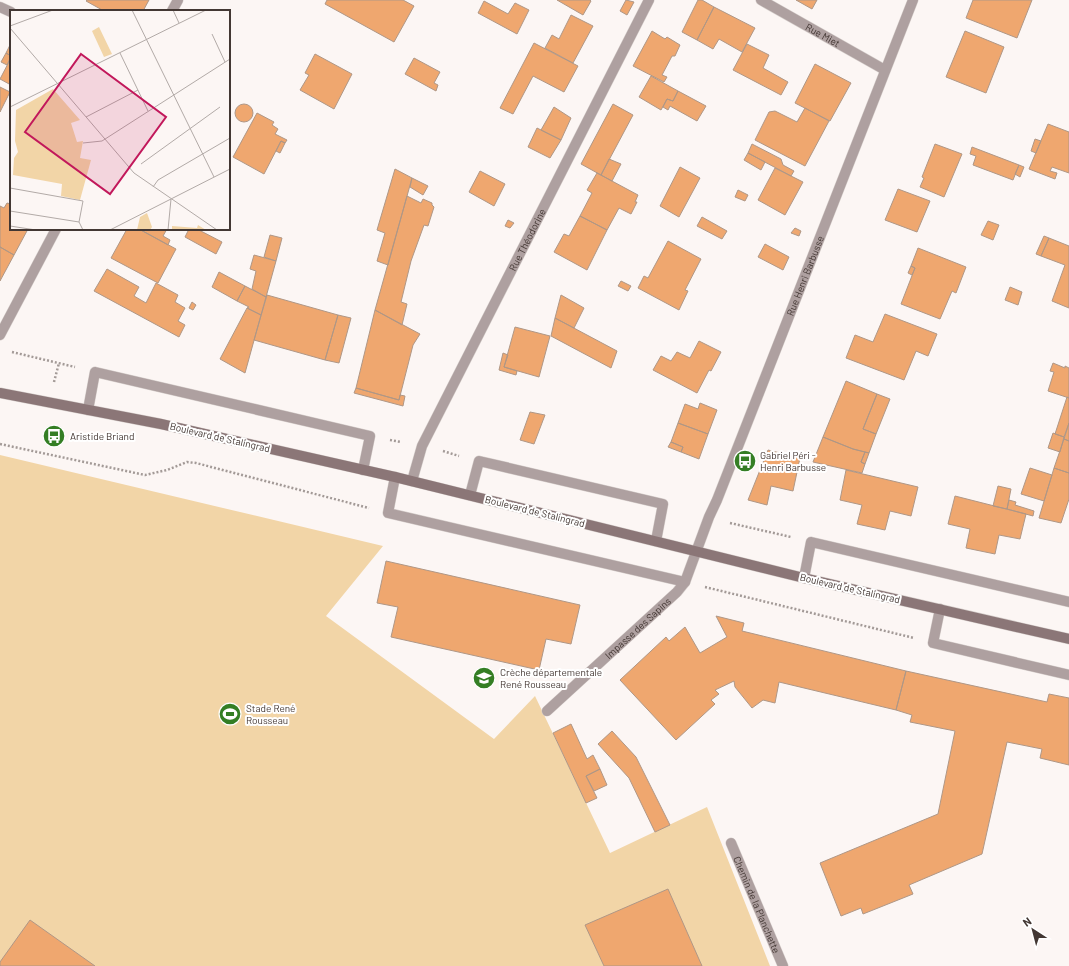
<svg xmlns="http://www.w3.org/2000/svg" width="1069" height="966" viewBox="0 0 1069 966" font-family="Barlow,sans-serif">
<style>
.green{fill:#f2d5a7}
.building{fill:#efa76f;stroke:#af9786}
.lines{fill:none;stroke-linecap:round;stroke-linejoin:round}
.service-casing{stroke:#d7d0cd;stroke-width:11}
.minor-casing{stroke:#d7d0cd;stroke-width:11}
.secondary-casing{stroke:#d7d0cd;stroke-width:11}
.path{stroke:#a39a97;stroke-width:2.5;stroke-dasharray:2 2;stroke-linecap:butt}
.service{stroke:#aea0a0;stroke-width:10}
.minor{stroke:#aea0a0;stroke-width:10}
.secondary{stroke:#8b7677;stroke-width:10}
.labels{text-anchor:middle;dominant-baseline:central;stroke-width:4;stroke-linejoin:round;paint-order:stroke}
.street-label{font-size:10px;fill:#433733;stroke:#fff}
.poi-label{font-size:10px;fill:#433733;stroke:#fff;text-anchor:start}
.inset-road{fill:none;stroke:#b2aaa7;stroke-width:1}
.view{fill:#c2185b;fill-opacity:0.15;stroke:#c2185b;stroke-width:2}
.inset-edge{fill:none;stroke:#433733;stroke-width:2}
</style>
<rect width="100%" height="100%" fill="#fcf6f4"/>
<path class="green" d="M0 455 383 546 326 616 494 739 535 696 610 853 707 807 770 966H0Z"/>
<path class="building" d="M87 0H149L143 11H104L86 1Z
M327 0H403L414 6 394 42 325 4Z
M557 0H590L591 1 583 15Z
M626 0 634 2 627 15 620 11Z
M698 0H702L714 7 697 40 682 32Z
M796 0H817L812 9Z
M973 0H1032L1017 38 966 18Z
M484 1 508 14 515 3 529 10 517 34 478 13Z
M714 7 755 28 742 52 719 39 713 49 697 40Z
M571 15 593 26 573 63 545 48 552 35 559 39Z
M652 31 665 39 667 37 680 45 675 56H672L662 75 667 77 664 82 633 66Z
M965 31 1004 47 986 93 946 77Z
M11 43V56L6 53Z
M534 43 578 66 564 92 533 76 513 114 500 108Z
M747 44 769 55 763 68 788 82 781 95 733 70Z
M6 53 11 56 7 65 1 62Z
M315 54 352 74 334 109 300 90 309 75 305 73Z
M11 58V85L0 79Z
M414 58 440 72 434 83 438 85 436 91 405 74Z
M815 64 851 83 830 121 795 103Z
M651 76 678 91 673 101 667 99 661 110 639 97Z
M0 87 10 92 0 112Z
M678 91 706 106 697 121 670 106 668 110 663 107 667 99 673 101Z
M613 104 633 115 601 175 581 164Z
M235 113a9 9 0 1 1 18 0a9 9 0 1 1-18 0Z
M554 107 571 118 561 140 541 130Z
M805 108 829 121 805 166 755 140 769 112 775 111 797 122Z
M257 113 274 122 272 125 278 129 275 134 287 140 285 143 281 141 264 174 233 157Z
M1048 124 1069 132V173L1052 167 1050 171 1057 173 1055 179 1029 169Z
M537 128 561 140 550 158 528 147Z
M1035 139 1041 141 1036 153 1031 151Z
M281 141 285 143 280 153 276 151Z
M752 144 781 159 783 165 794 171 791 176 748 153Z
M935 144 962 154 944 197 920 187 924 178 922 177Z
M972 147 1019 165 1013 180 973 165 976 156 970 154Z
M748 153 765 162 761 170 744 160Z
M609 159 621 164 612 181 601 175Z
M1019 165 1024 167 1020 177 1015 174Z
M680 167 700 178 679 217 660 206Z
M775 168 803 182 785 215 758 200Z
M395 169 412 178 388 265 377 261 385 233 377 230Z
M480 171 505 184 494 206 469 192Z
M597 173 638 195 635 202H637L631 214 619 208 607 230 580 216 592 193 587 190Z
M412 178 428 186 423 195 410 187Z
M898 189 930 201 917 232 885 220Z
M738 190 748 195 745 201 735 197Z
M407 196 421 203 423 199 432 203V205L434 207 428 226 424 225 411 261 401 302 407 304 402 325 375 310Z
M7 203 11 204V229H28L14 255 0 247V206L4 208Z
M580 216 607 230 587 270 554 252 564 234 569 236Z
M702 217 727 231 722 239 697 226Z
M508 220 514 223 510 228 505 226Z
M988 221 999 225 993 240 981 235Z
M795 228 801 231 799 236 791 233Z
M127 229H139L176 249 158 283 111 258Z
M139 229H167L163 236 170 240 168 245Z
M189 229H197L222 242 216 254 185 237Z
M270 235 282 238 276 261 264 257Z
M1044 236 1049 238 1041 256 1036 254Z
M1049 238 1069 246V308L1052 301 1065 265 1041 256Z
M668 241 701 259 685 290 688 291 679 310 638 288 644 276 648 278Z
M765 244 789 257 783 270 758 257Z
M0 247 14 255 0 281Z
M918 248 966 267 956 293 952 291 940 319 901 304 915 268 911 266Z
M254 255 276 261 266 297 252 289 256 271 250 269Z
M911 266 915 268 912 275 908 273Z
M107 269 139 287 134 296 146 303 156 283 178 295 175 302 185 308 178 321 185 325 179 337 94 291Z
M219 272 245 286 237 301 212 287Z
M621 281 631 286 628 291 618 286Z
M245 286 266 297 261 315 247 308 249 307 237 301Z
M1010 287 1022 292 1018 305 1005 300Z
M267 295 338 315 325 360 254 340Z
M561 295 584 308 574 328 555 318Z
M192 302 196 305 193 310 189 308Z
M247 308 261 315 245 373 220 359Z
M375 310 420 334 413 345 399 400 356 388Z
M885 314 937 334 928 356 916 351 904 380 846 358 855 335 873 342Z
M338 315 351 318 339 363 325 360Z
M555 318 617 351 611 368 551 336Z
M515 327 550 336 539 377 504 367Z
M699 341 721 352 711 371 709 370 697 393 653 370 661 356 671 361 677 352 690 358Z
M503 353 508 355 504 367 517 371 516 375 499 370Z
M1053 363 1065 368V366L1069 368V398L1048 391 1054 372 1050 371Z
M846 381 877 394 863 429 876 434 869 453 853 449 823 437Z
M356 388 399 400 400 395 405 396 403 406 354 393Z
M877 394 890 399 876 434 863 429Z
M1067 397 1069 398V423L1064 437 1055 434Z
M700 403 717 410 708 434 678 423 685 404 698 409Z
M530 412 545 415 534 444 520 440Z
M678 423 708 434 699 459 681 452 683 447 671 442Z
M1069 423V441L1064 439Z
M1053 433 1064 437 1060 452 1048 448Z
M823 437 853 449 865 452 861 462 865 464 862 473 813 462Z
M1064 439 1069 441V473L1054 468Z
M671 442 683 447 681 452 668 447Z
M768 450 800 458 793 491 771 486 767 505 748 500Z
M865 452 869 453 865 464 861 462Z
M1030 468 1052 475 1044 501 1021 494Z
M1054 468 1069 473V499L1061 523 1039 518Z
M846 470 918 487 911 516 890 511 885 530 857 524 862 505 840 500Z
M998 486 1011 489 1007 509 993 506Z
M955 496 1026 514 1020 539 999 535 995 554 966 548 970 529 948 524Z
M1009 500 1016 502 1015 505 1034 511 1033 516 1007 509Z
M386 561 580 605 571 644 546 639 539 670 391 637 398 607 377 603Z
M716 616 744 623 742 631 906 671 896 710 779 682 775 703 763 700 752 708 735 687 734 681 715 690 719 694 711 700 715 704 676 740 620 680 666 637 669 641 685 627 700 653 727 637Z
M906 671 1047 702 1049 694 1069 698V765L1040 758 1042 749 1007 742 982 854 909 885 913 894 863 914 861 908 841 916 820 863 938 814 955 731 910 722 912 715 896 710Z
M571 724 587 759 593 755 600 769 586 776 597 798 586 803 553 733Z
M612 731 636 757 670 825 655 832 629 778 598 744Z
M600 769 607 785 594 791 586 776Z
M668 889 702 966H604L585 925Z
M30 920 95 966H0V962Z"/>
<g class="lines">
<g class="service-casing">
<g id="service">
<path d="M0 7 11 12"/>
<path d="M88 410 95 372 370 436 363 470"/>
<path d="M395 477 388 513 685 582"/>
<path d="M470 495 479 461 663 504 656 541"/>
<path d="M804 578 811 542 1069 602"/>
<path d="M940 609 933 643 1069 675"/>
<path id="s1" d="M731 843 783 966"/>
</g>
</g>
<g class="minor-casing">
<g id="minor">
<path id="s2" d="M761 0 885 70"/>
<path d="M172 11 178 0"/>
<path d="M0 335 56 229"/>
<path id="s3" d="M412 481 422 446 649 0"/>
<path id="s4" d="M547 711 677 592 685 582 709 517 717 500 913 0"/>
</g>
</g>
<g class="secondary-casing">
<path id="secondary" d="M0 393 161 424 395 477 804 578 1069 639"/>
</g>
<path class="path" d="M12 352 75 367
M54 382 59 363
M390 440 401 442
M0 444 145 475 167 470 187 462 196 463 369 508
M443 451 459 456
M730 523 791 537
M705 587 914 638"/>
<use href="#service" class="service"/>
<use href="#minor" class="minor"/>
<use href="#secondary" class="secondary"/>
</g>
<defs>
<g id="bus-disc" transform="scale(1.15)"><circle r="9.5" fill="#347e24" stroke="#fff"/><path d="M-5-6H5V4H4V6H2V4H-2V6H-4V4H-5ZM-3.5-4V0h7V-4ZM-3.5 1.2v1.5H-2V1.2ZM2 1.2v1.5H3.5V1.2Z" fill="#fff"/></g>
<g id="school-disc" transform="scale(1.15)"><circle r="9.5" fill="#347e24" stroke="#fff"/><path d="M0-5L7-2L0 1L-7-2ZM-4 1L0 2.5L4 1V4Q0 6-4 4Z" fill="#fff"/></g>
<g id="stadium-disc" transform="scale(1.15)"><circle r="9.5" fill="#347e24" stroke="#fff"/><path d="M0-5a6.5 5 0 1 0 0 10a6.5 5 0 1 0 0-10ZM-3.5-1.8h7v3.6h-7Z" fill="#fff"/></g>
</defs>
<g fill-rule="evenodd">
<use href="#bus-disc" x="54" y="436"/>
<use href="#bus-disc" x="745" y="461"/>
<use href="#school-disc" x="484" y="678"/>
<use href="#stadium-disc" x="230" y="714"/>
</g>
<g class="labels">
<g class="street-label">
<text stroke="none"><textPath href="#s2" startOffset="71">Rue Miet</textPath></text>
<text stroke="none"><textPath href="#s3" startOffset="268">Rue Théodorine</textPath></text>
<text stroke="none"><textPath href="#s4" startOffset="518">Rue Henri Barbusse</textPath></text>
<text transform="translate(220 437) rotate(13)">Boulevard de Stalingrad</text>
<text transform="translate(535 511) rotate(14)">Boulevard de Stalingrad</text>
<text transform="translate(850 588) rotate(13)">Boulevard de Stalingrad</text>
<text stroke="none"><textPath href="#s4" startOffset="123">Impasse des Sapins</textPath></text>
<text stroke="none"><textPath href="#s1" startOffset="67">Chemin de la Planchette</textPath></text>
</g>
<g class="poi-label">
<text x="70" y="436">Aristide Briand</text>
<text x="760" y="455">Gabriel Péri -<tspan x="760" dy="12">Henri Barbusse</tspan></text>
<text x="500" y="672">Crèche départementale<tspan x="500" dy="12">René Rousseau</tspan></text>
<text x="246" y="708">Stade René<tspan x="246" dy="12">Rousseau</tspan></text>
</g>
</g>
<g transform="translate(10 10)">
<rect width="220" height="220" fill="#fcf6f4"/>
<path d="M89 17 102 44 94 47 82 21ZM43 79 70 110 61 113 67 132 73 131 70 148 81 150 70 190 51 186 52 174 3 165 4 148 8 142 5 131 6 100ZM137 203 142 217 140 220H127L130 207ZM188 215 196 220H162V216L187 218Z" fill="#f2d5a7"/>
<path class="inset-road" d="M122 0 204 167M163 0 169 13M0 16 43 0M0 18 124 163 207 220M202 24 215 52M110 43 138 101M0 73V157M0 97 196 0M76 107 128 80M73 133 92 131 220 49M131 154 210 97M143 177 148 170 220 128M0 178 73 191 69 212 73 220M0 201 69 212M0 216 26 220M100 220 220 159M158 220 161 189"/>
<path class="view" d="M71 44 156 107 100 184 15 122Z"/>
<rect width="220" height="220" class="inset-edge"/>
</g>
<g transform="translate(1033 930) rotate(324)" stroke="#ffffff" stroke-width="3" paint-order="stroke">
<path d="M0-3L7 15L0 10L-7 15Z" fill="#433733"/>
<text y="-6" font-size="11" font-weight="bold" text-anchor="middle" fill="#433733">N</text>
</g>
</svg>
